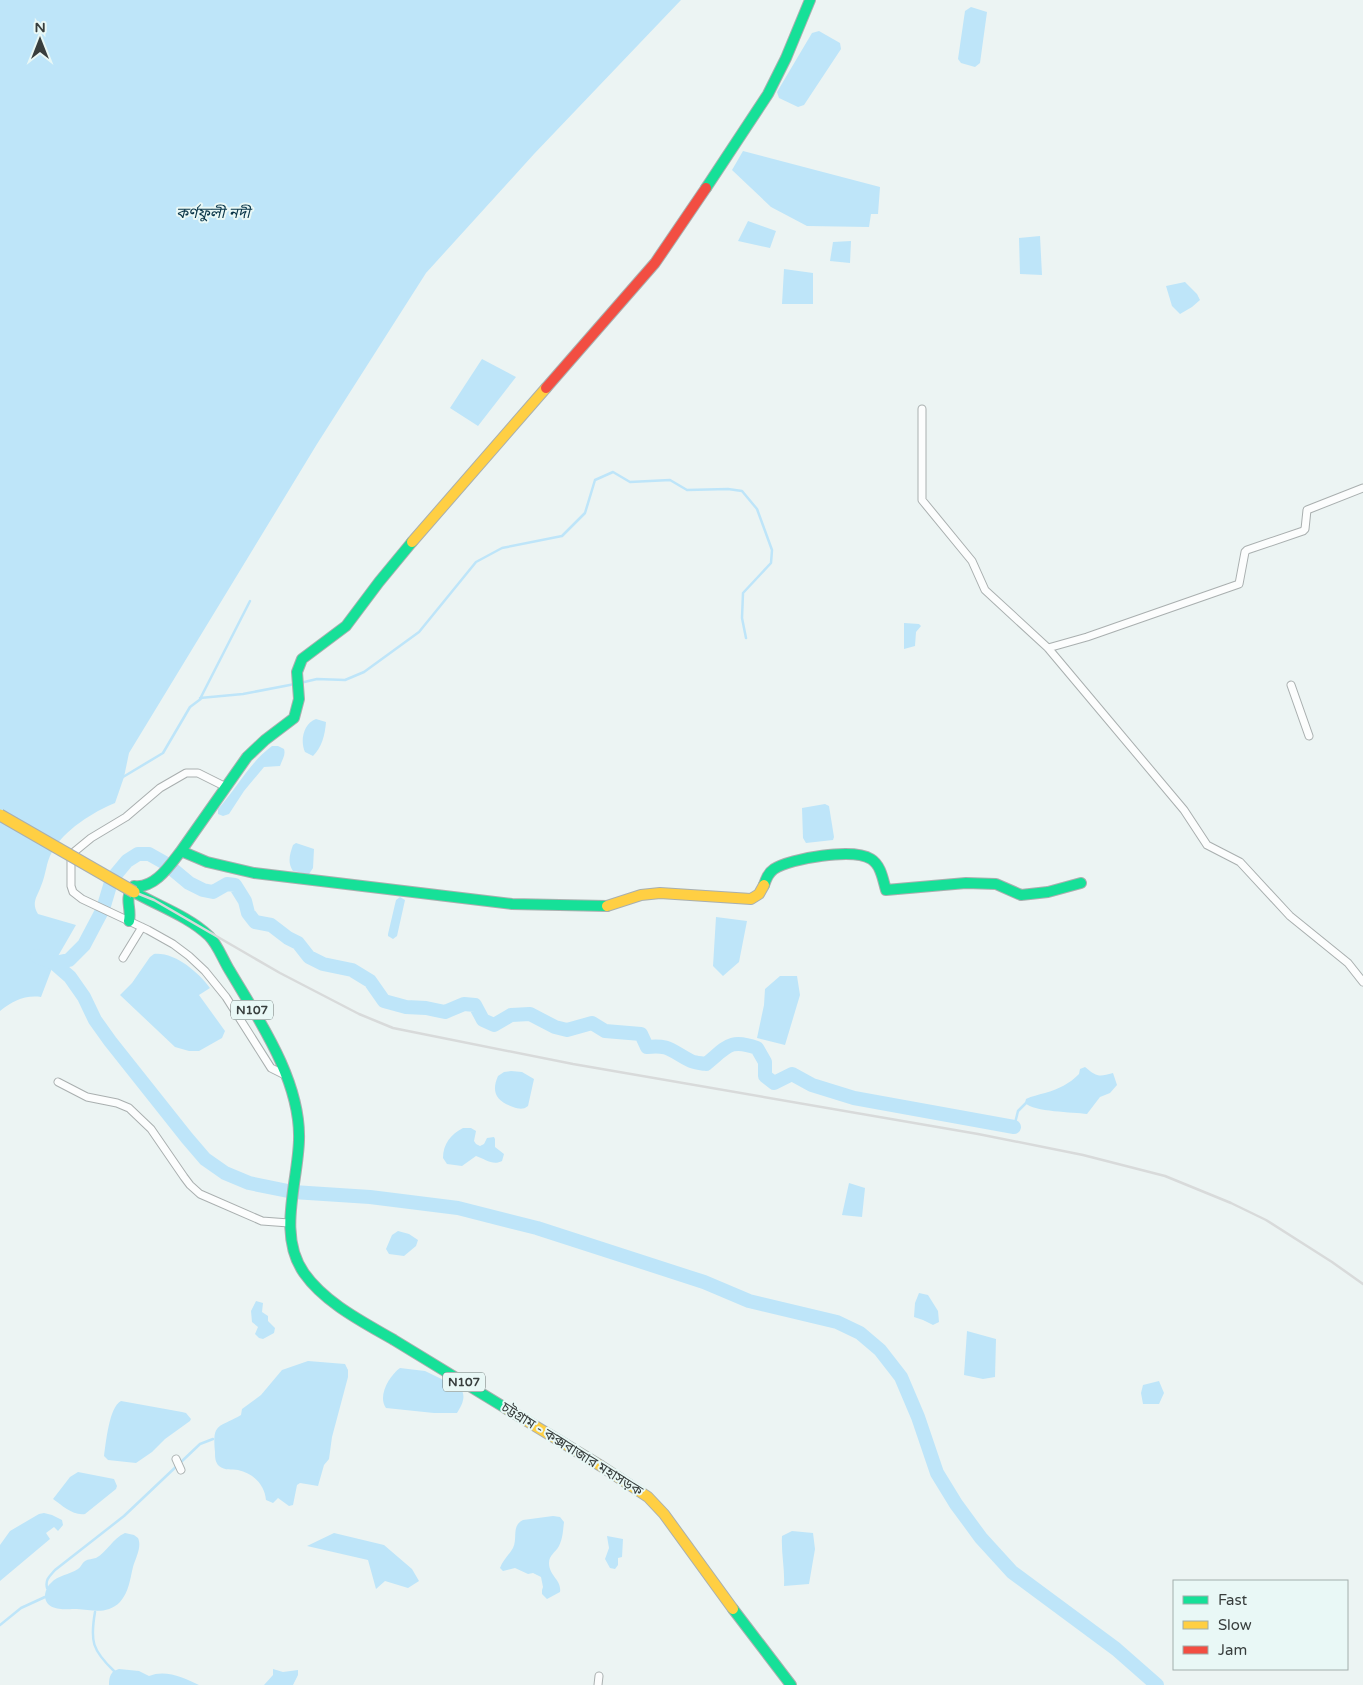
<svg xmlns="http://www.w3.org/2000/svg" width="1363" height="1685" viewBox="0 0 1363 1685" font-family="'Varela Round','Noto Sans Bengali',sans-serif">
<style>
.water{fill:#bee5f9}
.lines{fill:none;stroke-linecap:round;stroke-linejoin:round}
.stream{stroke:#bee5f9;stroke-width:2.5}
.river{stroke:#bee5f9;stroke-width:14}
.street-casing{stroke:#a9afaf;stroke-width:9}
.fast-casing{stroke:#a9afaf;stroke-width:12}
.slow-casing{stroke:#a9afaf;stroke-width:12}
.jam-casing{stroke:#a9afaf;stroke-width:12}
.street{stroke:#fcfdfd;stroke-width:7}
.fast{stroke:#16e098;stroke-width:10}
.slow{stroke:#ffcf43;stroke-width:10}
.jam{stroke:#f24e42;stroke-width:10}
.rail{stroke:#d8dada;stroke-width:2.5}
.slow-bridge-casing{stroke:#a9afaf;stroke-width:13;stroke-linecap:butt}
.slow-bridge{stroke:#ffcf43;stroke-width:11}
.labels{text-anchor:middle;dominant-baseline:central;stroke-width:4;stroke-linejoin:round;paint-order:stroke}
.shield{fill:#e9f8f6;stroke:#6d7674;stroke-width:1}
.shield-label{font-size:12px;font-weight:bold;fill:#383e3d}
.street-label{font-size:14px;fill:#383e3d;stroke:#e9f8f6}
.water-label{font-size:15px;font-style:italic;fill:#083447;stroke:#e9f8f6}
</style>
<rect width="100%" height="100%" fill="#ecf4f3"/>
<path class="water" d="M0 0H681L534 154 426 273 317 444 129 753 124 777 115 803C93 812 64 830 52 852 46 862 46 875 41 886 37 897 31 903 38 914L76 925 54 963 41 997C24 995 13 1001 0 1011Z
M971 7 987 12 980 63 975 67 961 63 958 59 965 11Z
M819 31 840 43 841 49 804 105 798 107 779 98 777 92 812 33Z
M743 151 880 187 878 214H871L869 227 807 226 771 207 732 170Z
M748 221 776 231 770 248 738 241Z
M1040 236 1042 275 1020 274 1019 238Z
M851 241 850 263 830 261 833 242Z
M784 269 813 273V304H782Z
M1185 282 1197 294 1200 300 1192 307 1180 314 1172 306 1166 286Z
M482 359 516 377 478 426 450 408Z
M904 623 919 624 921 626 916 632 915 646 904 649Z
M316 719 326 722C325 735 322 747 313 756L305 752C300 741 303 724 316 719Z
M272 746H278L284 749C286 755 282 760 280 766L264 767 244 791 229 814 223 816 218 814V809C237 788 249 763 272 746Z
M825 804 829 806 834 837 833 840 806 843 803 838 802 808Z
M296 843 314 849 313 868 309 874 293 871C287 862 290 854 293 845Z
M400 897 405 900 397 936 393 939 388 936V934L396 900Z
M716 917 747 921 739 962 723 976 713 966Z
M154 954C175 952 198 972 210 988L199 995 225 1031 222 1038 199 1051H189L175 1047 120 995 132 983 150 957Z
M780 976H797L800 995 785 1045 757 1038 764 1005 765 989Z
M1085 1067C1097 1077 1099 1077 1113 1073L1117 1085 1110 1093 1100 1097 1087 1114C1073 1112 1034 1112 1025 1103L1026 1099C1032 1096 1038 1095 1045 1093 1059 1089 1069 1084 1079 1074L1080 1069Z
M511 1071 522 1072 534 1079 528 1106C523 1110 519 1109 513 1107 496 1101 491 1092 498 1076L504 1072Z
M463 1128H471L476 1131 474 1141 476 1144 480 1146 484 1144 487 1138 494 1137 495 1139V1147L504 1154 502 1161C493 1166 485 1159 476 1156L462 1166 447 1164 443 1158C443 1144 451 1134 463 1128Z
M849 1183 865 1188 862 1217 842 1215Z
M398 1231 409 1234 418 1240 416 1246 404 1256 389 1254 386 1249 392 1235Z
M919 1293 928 1295 938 1311 939 1322 933 1325 923 1320 914 1317 915 1303Z
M256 1301 263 1303 262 1312 268 1316V1321L275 1328 274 1333 263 1339 259 1338 255 1334 258 1327 252 1322 251 1311Z
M967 1331 996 1339 995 1377 983 1379 964 1375Z
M308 1361 345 1364 348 1370V1377L332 1437 329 1459 324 1465 318 1486 300 1483 297 1485 293 1505 289 1506 278 1498 273 1503 266 1500C265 1485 253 1473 238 1470 232 1469 225 1471 219 1466 215 1462 215 1457 215 1452 212 1422 219 1428 241 1415L242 1409 261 1395 282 1370Z
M400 1368 425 1371 460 1388C467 1396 462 1405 457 1413H434L386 1408C377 1396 390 1375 400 1368Z
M1159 1381 1164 1393 1159 1404H1143L1141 1393 1143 1385Z
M121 1401 182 1412 186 1413 191 1419 190 1421 165 1439 152 1452 136 1463 108 1460 104 1456C106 1443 109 1407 121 1401Z
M78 1472 114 1479 117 1486 116 1489 85 1514C73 1516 63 1506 53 1499L70 1477Z
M44 1513 52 1515 62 1520 63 1525 58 1531 54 1527 46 1533 50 1539 0 1581V1545L10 1531 39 1514Z
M553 1516 560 1517 564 1522C563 1530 563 1538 559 1546 555 1553 549 1555 549 1563 549 1576 562 1580 560 1592L547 1599 542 1594V1590L543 1587 541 1577 533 1573 528 1574 515 1568 503 1571 500 1568C503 1560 509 1555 513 1548 518 1538 511 1526 523 1520Z
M792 1531 813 1533 815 1549 809 1584 784 1586C785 1569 781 1553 782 1536Z
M125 1533 134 1535 138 1538C142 1547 136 1557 133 1567 130 1579 129 1592 120 1602 107 1615 92 1610 77 1609 66 1609 46 1612 45 1596 45 1592 47 1586 51 1583 58 1575 69 1575 78 1569 81 1567 82 1563 85 1561 88 1559 93 1559 96 1558 107 1552 113 1538 125 1533Z
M334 1533 384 1545 412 1569 419 1581 408 1588 385 1581 376 1589 368 1560 307 1546Z
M607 1536 623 1539 622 1557 618 1558V1565L615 1569 610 1568 605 1559 609 1548Z
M119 1669 139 1671 149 1676C166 1669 184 1678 199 1685H109C109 1676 111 1671 119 1669Z
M273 1669 283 1672 298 1670V1675L293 1685H264L273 1675Z"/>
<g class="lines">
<path class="stream" d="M300 683 317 679 345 680 364 672 419 632 476 562 502 548 562 536 585 513 595 480 613 472 630 482 670 480 687 490 728 489 742 491 757 509 772 550 771 563 743 593 742 618 746 638
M201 697 250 601
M123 777 163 753 190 707 202 698H200L243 694 295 684
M1014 1127 1018 1111 1027 1102
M47 1588C45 1579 50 1576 55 1570L124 1516 200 1444 213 1439
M95 1612C90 1641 92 1650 114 1671
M0 1625 21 1608 45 1597"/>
<path class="river" d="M37 956 54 963 70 977 84 997 95 1020 110 1041 187 1138 205 1159 225 1173 249 1183 293 1192 370 1197 458 1208 537 1228 704 1282 749 1301 837 1322 860 1333 880 1350 901 1377 918 1417 937 1473 956 1504 981 1538 1012 1572 1116 1649 1157 1685
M54 963 69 960 84 945 103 909 112 879 127 861 138 854H149L165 863 189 883 203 890 213 892 227 884 235 885 245 901 248 913 255 922 271 925 288 938 298 943 309 957 323 964 352 970 370 981 384 1001 406 1007 426 1008 445 1012 464 1004 475 1005 483 1020 494 1025 511 1015 530 1014 555 1027 567 1030 592 1023 605 1031 641 1034 647 1047C670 1044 672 1052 691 1061 695 1063 701 1063 706 1064 727 1047 730 1038 757 1048L765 1062V1076L774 1083 792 1074 812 1085 854 1098 1014 1127"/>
<g class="street-casing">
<path id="street" d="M922 409V500L972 561 985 590 1048 648 1184 810 1207 845 1240 862 1290 916 1348 963 1363 982
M1048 648 1087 637 1239 584 1245 552 1247 550 1303 531 1305 529 1307 510 1363 488
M1291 685 1309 736
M226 787 198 773H186L160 788 126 817 91 838 74 852 71 858V886L73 892 82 899 148 930 173 944 189 956 205 971 226 997 271 1068 285 1075
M123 958 142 927
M58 1082 87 1097 117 1103 129 1108 151 1129 184 1177 190 1185 200 1194 262 1221 289 1223
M176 1459 181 1470
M598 1685 599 1676"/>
</g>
<g class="fast-casing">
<path id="fast" d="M706 188 768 94 786 58 810 0
M181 851 247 757 265 740 294 718 299 699 297 672 302 659 346 626 379 582 412 542
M764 885C766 879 768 873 774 869 791 858 853 848 871 859 881 865 883 880 886 890L966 883 996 884 1021 895 1048 892 1081 883
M134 892C158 906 188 916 209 936 218 945 223 960 230 971 259 1020 301 1081 299 1140 298 1182 277 1235 304 1273 325 1303 363 1322 394 1340 431 1363 469 1386 507 1409
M129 921C132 906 123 900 134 886 155 889 170 865 181 851L207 862 254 873 512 904 607 906
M733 1609 791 1685"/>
</g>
<g class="slow-casing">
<path id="slow" d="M412 542 546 388
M607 906 641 895 660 893 751 899 759 894 764 885
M507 1409 601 1466 648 1497 664 1514 733 1609"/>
</g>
<g class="jam-casing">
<path id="jam" d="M546 388 655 263 706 188"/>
</g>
<use href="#street" class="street"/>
<use href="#fast" class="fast"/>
<use href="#slow" class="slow"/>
<use href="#jam" class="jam"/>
<path class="rail" d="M0 816 134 892 154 900 280 973 359 1014 393 1028 573 1064 978 1134 1083 1155 1165 1176 1231 1203 1266 1220 1332 1262 1363 1284"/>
<g class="slow-bridge-casing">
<path id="slow-bridge" d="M0 815 134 892"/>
</g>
<use href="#slow-bridge" class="slow-bridge"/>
</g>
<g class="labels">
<g class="shield">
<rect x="231" y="1000.5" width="42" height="19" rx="4"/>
<rect x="443" y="1372.5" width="42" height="19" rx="4"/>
</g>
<g class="shield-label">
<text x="252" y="1010">N107</text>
<text x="464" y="1382">N107</text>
</g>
<g class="street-label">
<text transform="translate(572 1449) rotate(32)">চট্টগ্রাম - কক্সবাজার মহাসড়ক</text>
</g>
<g class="water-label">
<text x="213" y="213">কর্ণফুলী নদী</text>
</g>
</g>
<rect x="1173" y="1580" width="175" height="90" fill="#e9f8f6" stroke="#a2aeac"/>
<rect x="1183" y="1596" width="25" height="8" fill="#16e098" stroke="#a2aeac"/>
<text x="1218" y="1605" font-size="15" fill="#383e3d">Fast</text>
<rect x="1183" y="1621" width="25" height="8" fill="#ffcf43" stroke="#a2aeac"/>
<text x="1218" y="1630" font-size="15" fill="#383e3d">Slow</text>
<rect x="1183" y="1646" width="25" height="8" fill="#f24e42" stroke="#a2aeac"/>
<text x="1218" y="1655" font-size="15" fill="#383e3d">Jam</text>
<g transform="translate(40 40)" stroke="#e9f8f6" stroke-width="4" paint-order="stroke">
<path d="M0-4L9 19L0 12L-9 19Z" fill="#383e3d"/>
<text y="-8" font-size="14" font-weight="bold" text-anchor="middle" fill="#383e3d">N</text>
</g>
</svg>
